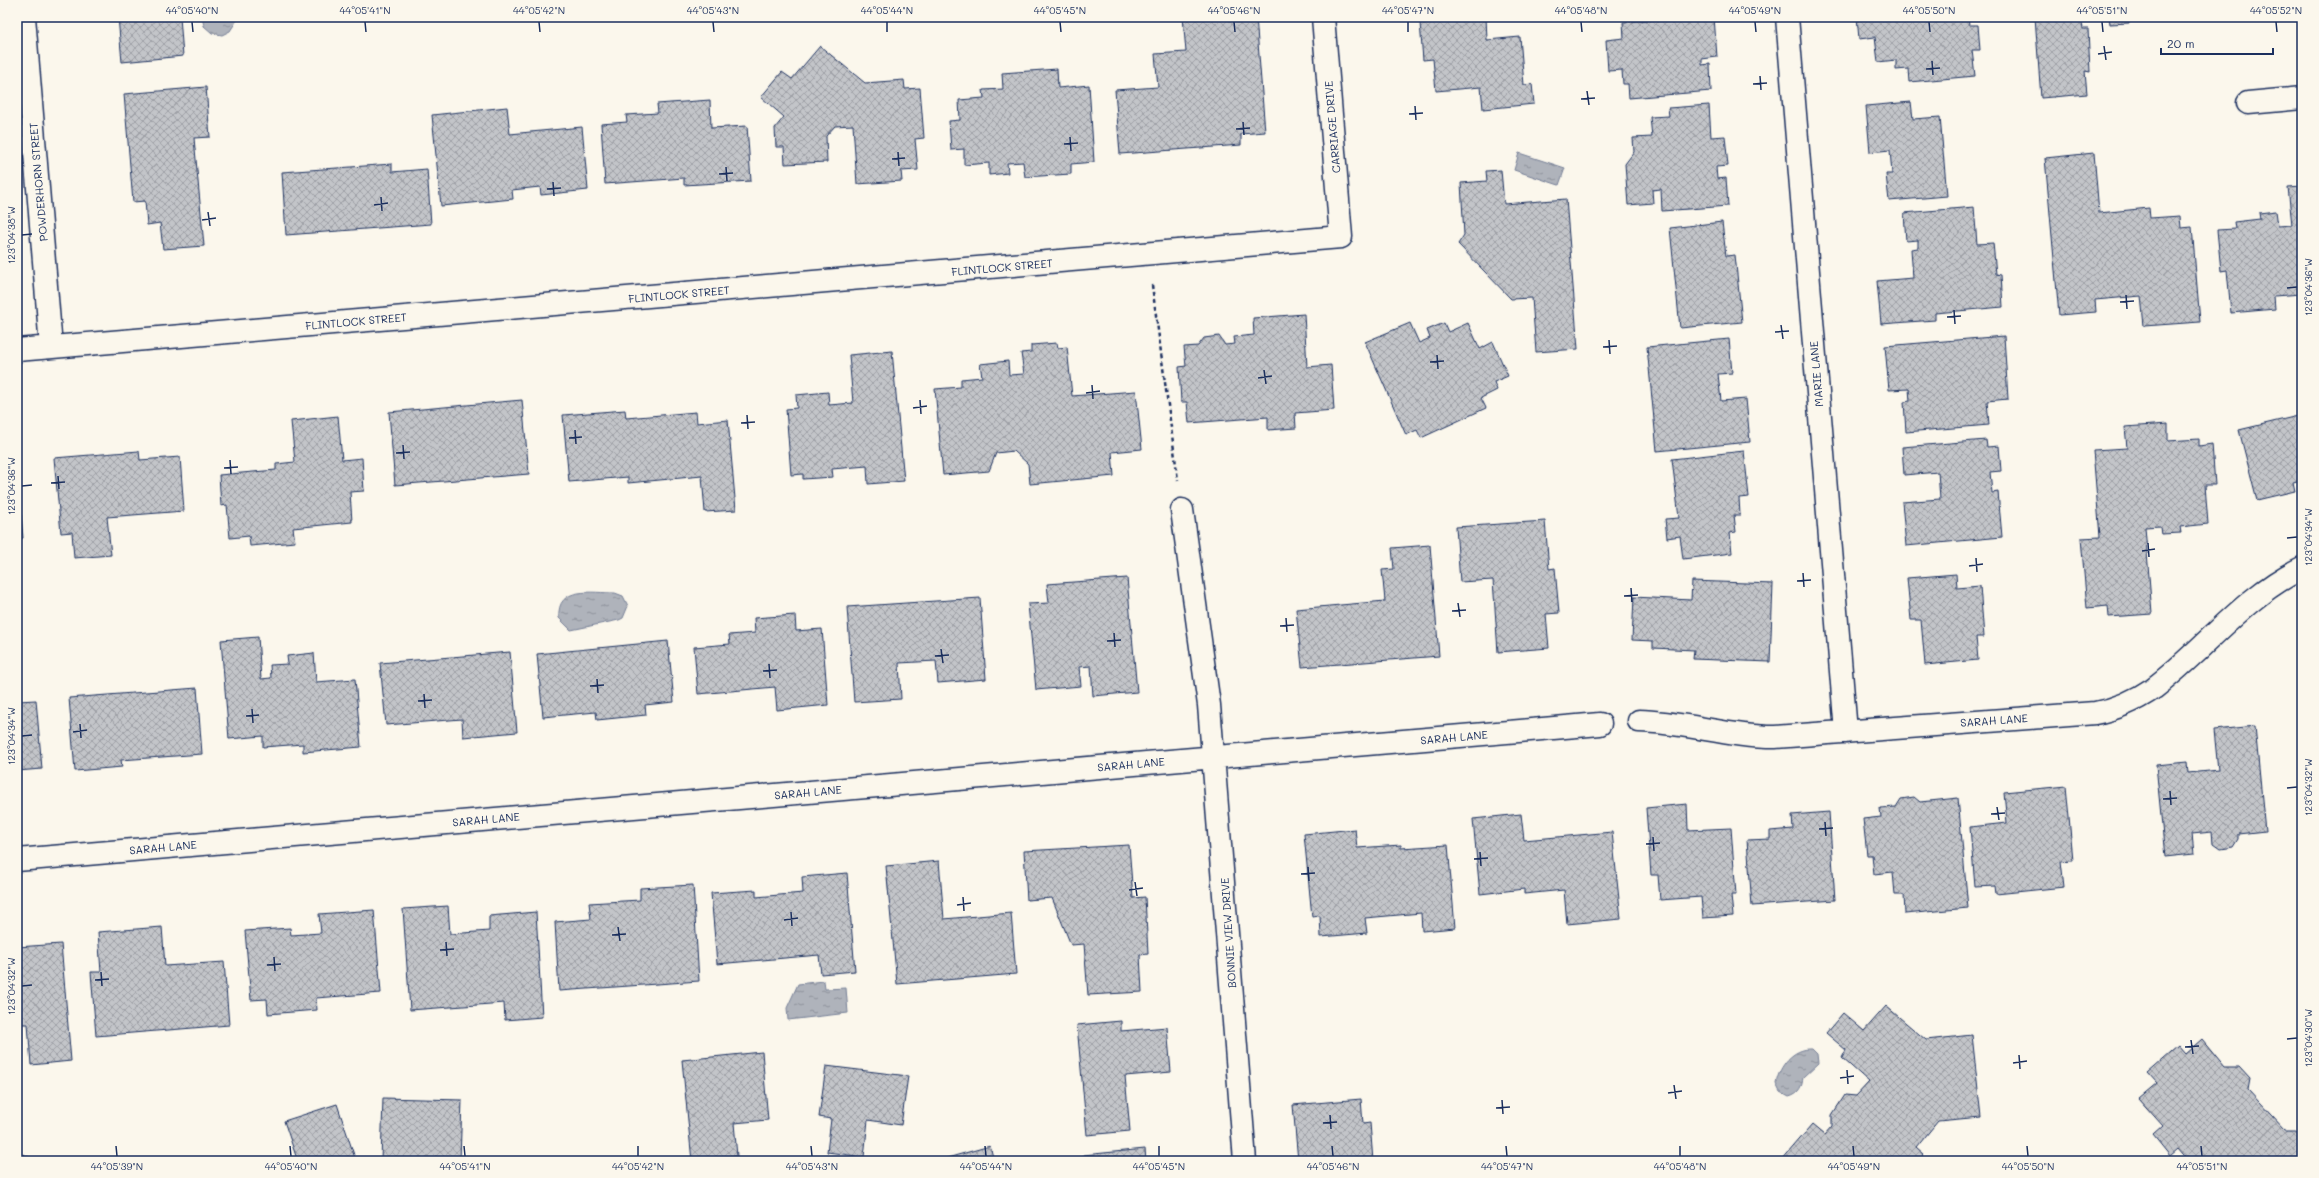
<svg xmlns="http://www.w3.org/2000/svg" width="2319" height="1178" viewBox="0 0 2319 1178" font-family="Mali,sans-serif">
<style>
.water{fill:url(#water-ripples);stroke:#747e96}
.building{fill:url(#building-cross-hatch);stroke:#1b2f5e}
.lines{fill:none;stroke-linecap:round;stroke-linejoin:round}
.minor-casing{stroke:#1b2f5e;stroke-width:25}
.path{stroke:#1b2f5e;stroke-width:2.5;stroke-dasharray:4 3;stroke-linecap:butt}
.minor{stroke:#fbf7ec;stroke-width:22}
.ticks{fill:none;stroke:#1b2f5e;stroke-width:1.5}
.labels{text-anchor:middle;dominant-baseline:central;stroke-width:3;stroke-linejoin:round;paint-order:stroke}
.street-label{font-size:11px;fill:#1b2f5e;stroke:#fbf7ec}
.neatline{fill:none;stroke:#1b2f5e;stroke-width:1.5}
.ticks-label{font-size:10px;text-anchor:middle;fill:#1b2f5e}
</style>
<defs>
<pattern id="water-ripples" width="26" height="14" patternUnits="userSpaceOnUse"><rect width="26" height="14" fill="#afb3bb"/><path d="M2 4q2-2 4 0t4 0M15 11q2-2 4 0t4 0" fill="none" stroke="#8e929b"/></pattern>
<pattern id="building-cross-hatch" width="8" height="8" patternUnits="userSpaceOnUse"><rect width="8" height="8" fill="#c3c5c9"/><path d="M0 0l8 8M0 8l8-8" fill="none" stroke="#9ea0a6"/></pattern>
</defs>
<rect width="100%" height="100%" fill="#fbf7ec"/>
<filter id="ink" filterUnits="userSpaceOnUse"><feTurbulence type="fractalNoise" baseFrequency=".025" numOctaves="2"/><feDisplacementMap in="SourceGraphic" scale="8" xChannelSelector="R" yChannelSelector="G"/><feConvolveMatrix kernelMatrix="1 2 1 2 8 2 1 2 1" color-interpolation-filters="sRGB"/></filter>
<g filter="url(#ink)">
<path class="water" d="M202 17H239L230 31 222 35 212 33 204 26Z
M1519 153 1565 168 1559 185 1514 170Z
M615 593 623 596 628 606 623 618 619 620 571 630 559 618C556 585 593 593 615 593Z
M824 981 825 989 846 988 848 1013 788 1020 787 1008 798 984Z
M1812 1049 1817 1054 1818 1063 1803 1077C1802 1087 1800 1094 1789 1097L1780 1092 1776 1084C1779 1066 1793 1048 1812 1049Z"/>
<path class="building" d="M118 17H180L183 56 122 62Z
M1183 17H1256L1265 132 1241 134V145L1120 154 1115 90 1158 87 1155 54 1186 52Z
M1428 17H1486L1487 40 1520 37 1524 85 1532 84 1534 104 1483 109 1481 87 1436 91 1433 59 1423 60 1420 23 1428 22Z
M1688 17H1714L1717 57 1702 59V65L1710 64 1711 91 1629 98 1628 84H1623L1622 70 1608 71 1606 40 1624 38 1623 22Z
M1857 17H1968L1969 25H1978L1980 50H1972L1975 76 1909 82 1908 69 1896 70V60L1878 62 1875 37 1859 39Z
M2035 17H2086L2082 22 2083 29H2088L2090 72 2085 71 2087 94 2041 98Z
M2109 17H2128L2129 23 2110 24Z
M820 46 865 83 904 80 905 89 920 88 924 138 915 139 918 170 901 171 902 181 857 184 853 125 835 126 826 136 827 162 785 164 784 147H776L775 128 784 117 761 97 782 72 792 79Z
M1057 69 1058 88 1089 85 1094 162 1071 164V174L1025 177 1023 162 1007 163 1008 173 989 175V163L964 165V149L951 150 949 121 960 120 959 100 984 98 983 90 1003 89 1002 73Z
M206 87 210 137 194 138 204 246 163 249 160 223 147 225 145 201 133 202 124 94Z
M710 100 711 128 747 126 751 181 684 185V178L605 184 601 124 627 122 626 115 658 113 657 104Z
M1911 102 1913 119 1940 117 1947 196 1889 201 1886 174H1892L1890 150 1870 152 1866 106Z
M1709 105 1711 137 1725 136 1728 166 1716 167 1717 179 1726 178 1728 206 1662 211 1661 189 1652 190 1653 203 1628 205 1625 164 1634 152 1633 138 1652 137 1650 117 1669 116 1668 108Z
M507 107 510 134 582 127 588 190 541 195 540 187 512 190 513 199 441 206 432 115Z
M2094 153 2099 213 2149 208 2150 218 2180 216 2181 228 2192 227 2200 322 2144 326 2141 296 2095 300 2096 312 2059 315 2045 158Z
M392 164V172L427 169 431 224 286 235 282 172Z
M1501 170 1504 204 1566 199 1578 349 1536 352 1532 298 1511 299 1458 244 1464 235 1461 183 1487 181 1486 171Z
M2302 186V294L2274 296 2275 309 2231 313 2227 270 2221 271 2217 230 2235 229 2234 222 2260 219 2259 213 2276 211 2278 226 2292 225 2288 187Z
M1974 207 1977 244 1993 243 1996 274 2001 275 2003 307 1935 313V320L1881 324 1877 281 1913 278 1911 249 1918 248V240L1906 241 1904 213Z
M1722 222 1726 256 1735 255 1742 322 1680 328 1670 228Z
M1304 314 1307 367 1331 365 1334 410 1295 413 1296 428 1268 430V417L1189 423 1187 402H1181L1179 367 1186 366 1184 347 1198 346 1204 338 1219 336 1225 345 1235 344 1234 337 1254 335 1253 318Z
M1410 323 1419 343 1430 338 1427 330 1444 323 1448 332 1468 323 1480 349 1493 342 1508 376 1494 382 1497 390 1481 398 1486 408 1421 438 1417 430 1406 435 1365 342Z
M2004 336 2008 399 1987 401 1989 425 1906 432 1904 402 1910 401 1909 389 1889 390 1885 346Z
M1729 339 1732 373 1718 374 1721 401 1746 399 1750 442 1657 451 1647 347Z
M1057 343 1058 348 1067 347 1072 396 1136 391 1142 449 1112 452 1114 476 1030 484 1028 464 1014 451 996 453 989 471 943 475 935 389 961 387V379L982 377 980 364 1008 361 1009 375 1024 374 1021 353 1031 352V345Z
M892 351 904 481 868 484 867 466 832 469 833 477 803 479V474L791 475 786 409 797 408 796 395 828 392 829 405 853 403 849 355Z
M522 400 529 474 395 485 389 412Z
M625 410 626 418 696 412 697 423 728 420 736 510 705 512 702 476 628 483V477L569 482 563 415Z
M2302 415V480L2293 482 2295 491 2257 500 2239 430Z
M338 416 342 460 362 458 364 491 350 492 352 522 293 528 295 542 250 546 249 536 230 538 227 505 221 506 219 475 276 470V464L295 462 291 421Z
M2168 424V441L2199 439V446L2212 444 2215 485H2205L2208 524 2180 527 2181 533 2161 534 2160 526 2145 527 2152 614 2109 617 2108 606 2087 608 2081 538 2100 537 2093 450 2127 448 2125 427Z
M1986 440 1987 447 1999 446 2001 471 1990 472 1992 493 1998 492 2002 537 1906 546 1902 502 1940 499 1938 472 1904 475 1902 447Z
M139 451 140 460 180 457 184 511 107 517 111 555 74 558 72 532 61 533 54 458Z
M1744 451 1749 497 1739 498 1740 515H1734L1736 532 1730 533 1732 553 1683 559 1680 536 1667 538 1665 519 1679 518 1672 459Z
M17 465 23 538 17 539Z
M1545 521 1549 569 1555 568 1559 613 1546 614 1549 648 1498 652 1493 580 1460 582 1456 527Z
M1430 545 1439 656 1302 667 1296 609 1385 601 1382 570 1394 569 1392 548Z
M1956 574 1957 588 1980 586 1984 637H1976L1978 660 1925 665 1921 620H1911L1907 578Z
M1127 578 1137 692 1093 696 1091 666 1079 667 1081 686 1036 690 1028 604 1049 603 1047 584Z
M1692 581 1773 584 1770 662 1693 659 1694 650 1653 648V641L1632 640 1634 597 1691 600Z
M980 598 986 679 938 683 936 661 899 663 901 699 854 702 847 607Z
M795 615 796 631 822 629 828 705 777 710 775 687 698 694 694 647 730 644 729 635 755 633 754 618Z
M258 637 261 679 271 678 270 665 288 664 287 656 314 653 316 682 355 679 361 747 303 752V744L263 747V736L229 739 221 640Z
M668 641 674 702 645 705 646 715 597 720 596 712 543 717 537 654Z
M510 652 517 732 463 737 462 719 386 725 380 663Z
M197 688 202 754 121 760 122 767 75 771 69 698Z
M17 693 18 701 36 700 42 769 17 771Z
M2255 726 2265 831 2238 834V839L2233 847 2220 849 2213 844 2212 832 2192 834 2194 854 2165 857 2156 765 2187 762 2188 773 2218 770 2214 730Z
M2066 786 2073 860 2061 861 2064 887 1996 894 1995 886 1975 887 1970 827 2007 823 2004 792Z
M1914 797 1920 802 1958 798 1968 908 1905 914 1904 895H1895L1893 872 1874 874 1872 855H1867L1863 819 1881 817 1880 808 1896 807 1901 799Z
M1687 804 1688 830 1731 828 1736 895H1731L1733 916 1703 918 1701 897 1660 900 1658 875H1651L1646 808Z
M1829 812 1835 900 1752 906 1747 840 1770 839V831L1793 829 1792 815Z
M1521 814 1524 840 1612 832 1621 919 1567 924 1564 890 1524 894V889L1480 894 1473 819Z
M1355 829 1357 848 1401 845V848L1448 845 1455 928 1422 931 1421 913 1365 918 1367 933 1321 937 1320 916 1312 917 1304 834Z
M1129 845 1133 898 1145 897 1148 954 1140 955 1142 992 1088 995 1084 944 1071 945 1052 898 1027 900 1024 851Z
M939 861 944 919 1011 913 1016 974 897 984 886 866Z
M847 873 855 971 821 974 819 955 717 964 711 893 756 890V897L803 893 802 877Z
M693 885 699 981 559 991 555 922 591 919 589 903 640 900V888Z
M448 906 450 934 489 931V916L536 912 542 1017 505 1020 504 1003 410 1010 403 909Z
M374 910 381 993 316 998 317 1010 268 1014 267 999 251 1000 245 931 290 928 291 935 321 933 319 914Z
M162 927 165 966 224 962 229 1025 96 1036 91 972H101L98 932Z
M61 944 71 1061 31 1065 28 1024H17V947Z
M1886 1006 1926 1040 1972 1035 1981 1117 1938 1121 1916 1148 1924 1155 1919 1161H1781L1812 1125 1824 1135 1832 1126V1115L1845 1095 1856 1096 1869 1082 1842 1058 1846 1050 1826 1033 1843 1013 1864 1031Z
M1121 1021V1031L1167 1027 1171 1072 1125 1076 1130 1131 1087 1135 1077 1025Z
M2202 1039 2225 1067H2239L2250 1079 2248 1090 2284 1129H2294L2302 1138V1159L2300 1161H2190L2179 1148 2171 1155 2154 1134 2163 1126 2138 1098 2156 1083 2147 1073 2178 1046 2185 1054Z
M762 1052 768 1120 734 1123 737 1156 692 1161 682 1060Z
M826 1066 908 1076 901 1125 868 1120 864 1157 827 1152 831 1119 819 1117Z
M383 1098 462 1100 460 1161H381Z
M1361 1099 1363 1124 1370 1123 1373 1161H1298L1293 1105Z
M337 1104 356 1161H289L297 1159 284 1121Z
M990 1146 994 1161H948L947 1158Z
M1145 1149 1146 1161H1084L1083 1155Z
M23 1154 36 1161H19Z"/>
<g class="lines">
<g class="minor-casing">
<path id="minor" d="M24 17 51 347
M1787 17 1846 732
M2248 103 2302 98
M17 350 1341 237 1323 17
M1182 510 1209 705 1245 1161
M1639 721C1685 722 1729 737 1775 737L2095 713C2118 709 2135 701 2154 688 2205 649 2244 596 2302 568
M17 860 1600 724"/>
</g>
<path class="path" d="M1152 285 1178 480"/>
<use href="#minor" class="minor"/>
</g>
</g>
<path class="ticks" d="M192 22 193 32M365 22 366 32M539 22 540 32M713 22 714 32M887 22V32M1060 22 1061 32M1234 22 1235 32M1408 22V32M1581 22 1582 32M1755 22 1756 32M1929 22 1930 32M2102 22 2103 32M2276 22 2277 32M2104 46 2106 60M2098 54 2112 52M1932 61 1933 75M1926 69 1940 68M1760 76 1761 90M1753 84 1767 83M1587 91 1589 105M1581 99 1595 98M1415 106 1416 120M1409 114 1423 113M1243 122 1244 135M1236 129 1250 128M1070 137 1071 151M1064 144 1078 143M898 152 899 166M892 159 905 158M726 167 727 181M719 174 733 173M553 182 554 196M547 189 561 188M381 197 382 211M374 205 388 203M208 212 210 226M202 220 216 218M22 235 32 234M2287 288 2297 287M2126 295 2127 309M2120 302 2134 301M1954 310 1955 324M1947 317 1961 316M1781 325 1783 339M1775 332 1789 331M1609 340 1610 354M1603 347 1617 346M1437 355 1438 369M1430 362 1444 361M1264 370 1266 384M1258 378 1272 376M1092 385 1093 399M1086 393 1100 391M920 400 921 414M913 408 927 406M747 415 748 429M741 423 755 422M575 430 576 444M569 438 582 437M403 445 404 459M396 453 410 452M230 460 231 474M224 468 238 467M58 476 59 489M51 483 65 482M22 486 32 485M2287 538 2297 537M2148 543 2149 557M2142 551 2155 549M1976 558 1977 572M1969 566 1983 564M1803 573 1804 587M1797 581 1811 580M1631 588 1632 602M1624 596 1638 595M1458 603 1460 617M1452 611 1466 610M1286 618 1287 632M1280 626 1294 625M1114 633 1115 647M1107 641 1121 640M941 649 943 663M935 656 949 655M769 664 770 678M763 671 777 670M597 679 598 693M590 686 604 685M424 694 425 708M418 701 432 700M252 709 253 723M246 716 259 715M80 724 81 738M73 732 87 730M22 736 32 735M2287 788 2297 787M2170 791 2171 805M2163 799 2177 798M1997 807 1999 820M1991 814 2005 813M1825 822 1826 836M1819 829 1833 828M1653 837 1654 851M1646 844 1660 843M1480 852 1481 866M1474 859 1488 858M1308 867 1309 881M1301 874 1315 873M1135 882 1137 896M1129 890 1143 888M963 897 964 911M957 905 971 903M791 912 792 926M784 920 798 918M618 927 620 941M612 935 626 934M446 942 447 956M440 950 454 949M274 957 275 971M267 965 281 964M101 972 102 986M95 980 109 979M22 986 32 985M2287 1039 2297 1038M2191 1040 2193 1054M2185 1047 2199 1046M2019 1055 2020 1069M2013 1063 2027 1061M1847 1070 1848 1084M1840 1078 1854 1076M1674 1085 1676 1099M1668 1093 1682 1091M1502 1100 1503 1114M1496 1108 1510 1107M1330 1115 1331 1129M1323 1123 1337 1122M116 1146 117 1156M290 1146 291 1156M464 1146 465 1156M638 1146V1156M811 1146 812 1156M985 1146 986 1156M1159 1146V1156M1332 1146 1333 1156M1506 1146 1507 1156M1680 1146V1156M1853 1146 1854 1156M2027 1146 2028 1156M2201 1146 2202 1156"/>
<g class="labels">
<g class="street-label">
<text transform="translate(1332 127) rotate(-95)">CARRIAGE DRIVE</text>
<text transform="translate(38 182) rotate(-95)">POWDERHORN STREET</text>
<text transform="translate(1002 267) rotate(-5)">FLINTLOCK STREET</text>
<text transform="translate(679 294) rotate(-5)">FLINTLOCK STREET</text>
<text transform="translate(356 321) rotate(-5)">FLINTLOCK STREET</text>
<text transform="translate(1816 374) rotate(-95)">MARIE LANE</text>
<text transform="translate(1994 720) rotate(-4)">SARAH LANE</text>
<text transform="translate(1454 737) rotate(-5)">SARAH LANE</text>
<text transform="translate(1131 764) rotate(-5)">SARAH LANE</text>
<text transform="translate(808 792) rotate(-5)">SARAH LANE</text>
<text transform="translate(486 819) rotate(-5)">SARAH LANE</text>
<text transform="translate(163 847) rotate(-5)">SARAH LANE</text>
<text transform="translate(1228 933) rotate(-94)">BONNIE VIEW DRIVE</text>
</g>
</g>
<rect width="2319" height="1178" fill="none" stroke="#fbf7ec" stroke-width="44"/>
<path d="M2161 48v6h112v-6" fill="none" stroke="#1b2f5e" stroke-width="2"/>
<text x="2167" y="48" font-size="12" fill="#1b2f5e" stroke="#fbf7ec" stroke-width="3" paint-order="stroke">20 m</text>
<rect x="22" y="22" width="2275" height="1134" class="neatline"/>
<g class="ticks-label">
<text x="192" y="14">44°05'40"N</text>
<text x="365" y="14">44°05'41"N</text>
<text x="539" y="14">44°05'42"N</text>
<text x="713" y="14">44°05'43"N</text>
<text x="887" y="14">44°05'44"N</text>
<text x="1060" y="14">44°05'45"N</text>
<text x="1234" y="14">44°05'46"N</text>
<text x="1408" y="14">44°05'47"N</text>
<text x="1581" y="14">44°05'48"N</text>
<text x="1755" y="14">44°05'49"N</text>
<text x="1929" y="14">44°05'50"N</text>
<text x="2102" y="14">44°05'51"N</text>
<text x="2276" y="14">44°05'52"N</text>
<text transform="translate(11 235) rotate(-90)" y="4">123°04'38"W</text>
<text transform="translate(2308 287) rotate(-90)" y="4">123°04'36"W</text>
<text transform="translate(11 486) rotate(-90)" y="4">123°04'36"W</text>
<text transform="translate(2308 537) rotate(-90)" y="4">123°04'34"W</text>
<text transform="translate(11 736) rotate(-90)" y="4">123°04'34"W</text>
<text transform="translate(2308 787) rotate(-90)" y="4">123°04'32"W</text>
<text transform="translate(11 986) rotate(-90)" y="4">123°04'32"W</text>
<text transform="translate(2308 1038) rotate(-90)" y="4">123°04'30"W</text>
<text x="117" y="1170">44°05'39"N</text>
<text x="291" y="1170">44°05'40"N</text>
<text x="465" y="1170">44°05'41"N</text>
<text x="638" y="1170">44°05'42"N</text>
<text x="812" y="1170">44°05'43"N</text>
<text x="986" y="1170">44°05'44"N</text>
<text x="1159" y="1170">44°05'45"N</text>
<text x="1333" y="1170">44°05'46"N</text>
<text x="1507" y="1170">44°05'47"N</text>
<text x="1680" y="1170">44°05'48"N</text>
<text x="1854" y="1170">44°05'49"N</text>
<text x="2028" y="1170">44°05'50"N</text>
<text x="2202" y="1170">44°05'51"N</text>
</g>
</svg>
